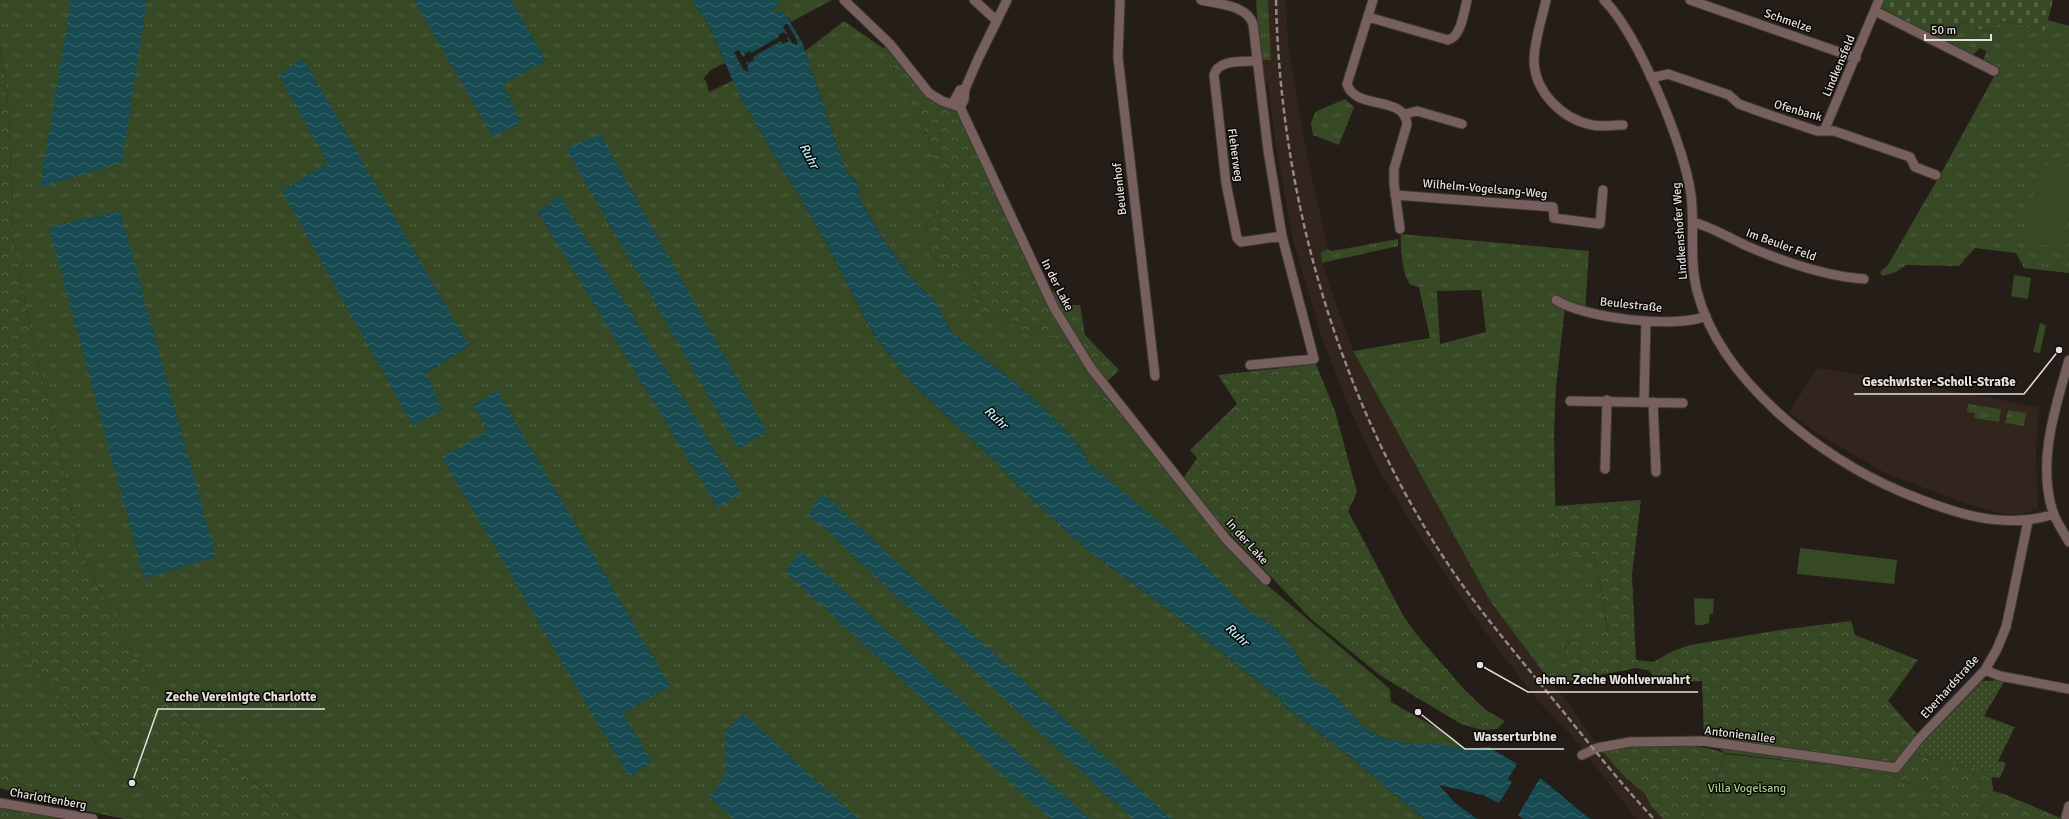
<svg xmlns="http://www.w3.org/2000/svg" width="2069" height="819" viewBox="0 0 2069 819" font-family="Signika,sans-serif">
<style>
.built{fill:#31251d}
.grass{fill:url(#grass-tufts);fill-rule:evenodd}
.forest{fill:url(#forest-crowns)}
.cemetery{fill:url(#cemetery-stones)}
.garden{fill:url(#garden-dots)}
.pitch{fill:#364824}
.water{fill:url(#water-waves);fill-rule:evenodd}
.pier{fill:#241d18}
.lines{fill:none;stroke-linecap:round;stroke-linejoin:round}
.minor-casing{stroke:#3f3834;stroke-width:11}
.minor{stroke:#765f5c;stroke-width:9}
.rail{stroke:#908a86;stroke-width:2.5;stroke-dasharray:6 3;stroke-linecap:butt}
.labels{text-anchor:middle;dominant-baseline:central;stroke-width:3;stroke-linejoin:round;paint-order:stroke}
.street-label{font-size:12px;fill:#e5e0dd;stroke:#0b0806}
.park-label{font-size:12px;fill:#a9cc89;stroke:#0b0806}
.water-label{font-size:13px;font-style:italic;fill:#b7eff9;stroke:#0b0806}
.leader{fill:none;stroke:#e5e0dd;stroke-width:1.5}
.callout-dot{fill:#e5e0dd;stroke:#0b0806;stroke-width:1.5}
.callout-label{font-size:13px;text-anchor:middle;font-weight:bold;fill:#e5e0dd;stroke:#0b0806;stroke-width:3;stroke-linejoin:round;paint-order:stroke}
</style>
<defs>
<pattern id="grass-tufts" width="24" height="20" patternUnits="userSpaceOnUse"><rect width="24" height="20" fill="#364824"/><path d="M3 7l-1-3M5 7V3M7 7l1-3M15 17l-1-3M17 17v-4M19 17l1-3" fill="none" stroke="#536243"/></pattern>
<pattern id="forest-crowns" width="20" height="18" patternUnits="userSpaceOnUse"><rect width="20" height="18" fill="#364824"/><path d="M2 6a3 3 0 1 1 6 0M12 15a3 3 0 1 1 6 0" fill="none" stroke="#536243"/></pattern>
<pattern id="cemetery-stones" width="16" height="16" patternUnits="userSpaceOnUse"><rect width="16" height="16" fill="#364824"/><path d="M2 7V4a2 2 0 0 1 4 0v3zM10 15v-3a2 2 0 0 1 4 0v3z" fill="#536243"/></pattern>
<pattern id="garden-dots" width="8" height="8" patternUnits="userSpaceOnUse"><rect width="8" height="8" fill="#364824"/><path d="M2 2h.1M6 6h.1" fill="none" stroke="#536243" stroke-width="1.8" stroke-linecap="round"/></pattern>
<pattern id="water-waves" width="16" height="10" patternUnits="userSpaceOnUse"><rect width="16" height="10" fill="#184a52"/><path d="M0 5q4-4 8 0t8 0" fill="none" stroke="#39646a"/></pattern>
</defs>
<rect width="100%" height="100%" fill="#241d18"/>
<path class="built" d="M1268 0H1286L1288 42 1307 155 1328 249 1321 253 1322 263 1353 351 1490 601 1571 707 1597 745 1622 774 1646 795 1651 806 1663 819H1636L1573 737 1539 702 1493 643 1440 567 1381 475 1346 401 1320 332 1293 240 1276 148 1268 82H1262L1260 60H1271Z
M1817 368 1878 377 2039 407 2036 452 2038 508 2023 514H2003L1967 504 1887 474 1821 436 1789 413Z"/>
<path class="grass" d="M0 0H692L708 24 725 63 711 70 703 79 706 81 709 92 734 80 740 97 822 235 874 335 910 381 996 462 1017 485 1086 549 1161 604 1279 698 1287 708 1348 755 1424 819H303L249 779 190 726 133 655 79 548 54 422 33 343 13 238 9 109 0 46Z
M777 0H832L791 22 784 12H773L772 10 780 5Z
M1256 0H1268L1271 60H1260Z
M2048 20 2069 26V273L2024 268 2016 253 1975 248 1959 266 1906 265 1896 272 1882 276 1880 272 1888 265 1944 168 1997 71 1983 63 1986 51 1980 48 1973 55H1966L1931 37 1951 33 1963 22 1987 32 2003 21 2045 31Z
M844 21 883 48 928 137 934 164 952 181 925 228 931 257 970 275 976 290 973 304 979 313 1006 321 1029 335 1056 336 1080 365 1106 405 1112 398 1225 540 1267 585 1390 689 1391 702 1451 736 1465 749 1438 744H1408L1381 737 1369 731 1359 723 1331 692 1314 680 1306 671 1293 648 1273 626 1246 609 1184 545 1088 462 1083 452 1069 434 1043 407 1011 379 951 332 939 307 909 275 883 239 861 202 858 183 845 170 805 51Z
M1345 99 1354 107 1339 145 1313 135 1311 124 1315 112Z
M1401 234 1589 251 1585 312 1565 307 1556 387 1554 431 1556 555 1594 554 1608 631 1564 645 1570 681 1553 685 1490 601 1353 351 1430 338 1419 287 1411 285C1402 277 1400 246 1401 234ZM1481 290 1486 332 1440 344 1437 291Z
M1398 239V246L1322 263 1321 253 1328 249 1332 251Z
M1968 404 2001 409 1999 422 1974 418 1975 413 1967 412Z
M2008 410 2026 413 2024 426 2005 423Z
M0 618 20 649 60 702 114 763 179 819H138L105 811 14 782 0 769Z
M1725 754 1837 766 1892 776 1939 795 1925 819H1703Z
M1993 791 2004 794 1989 819H1976Z"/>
<path class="forest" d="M889 45 928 94 959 108 1044 287 1056 293 1068 305H1080L1085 335 1119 370 1104 385 1112 398 1106 405 1080 365 1056 337 1029 335 1006 321 979 313 973 304 976 290 970 275 931 257 925 228 952 181 934 164 928 137 883 48Z
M0 46 9 109 13 238 33 343 54 422 79 548 133 655 190 726 249 779 303 819H179L114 763 60 702 20 649 0 618Z
M1316 364 1335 411 1357 492 1348 511 1404 617 1417 635 1464 689 1486 710 1505 721 1497 729 1482 730 1461 724 1381 676 1311 619 1181 482 1197 458 1190 450 1237 404 1218 375Z
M1641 500 1632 575 1636 660 1653 662 1673 651 1690 645 1780 630 1851 621 1855 635 1918 660 1888 701 1922 739 1912 753 1991 772 1993 791 1976 819H1925L1938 795 1892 776 1836 766 1725 753 1703 819H1663L1651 806 1646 795 1622 774 1603 752 1610 749C1646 747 1689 740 1724 753L1714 743 1704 739 1702 681 1660 683 1648 670 1636 668 1570 681 1564 645 1608 630 1594 554 1556 556 1554 506Z
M0 769 14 782 105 811 138 819H124L38 800 0 788Z
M2004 794 2063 819H1989Z
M0 804 59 819H0Z"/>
<path class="cemetery" d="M1882 0H2053L2045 31 2003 21 1987 32 1963 22 1951 32 1933 35 1880 7Z"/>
<path class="garden" d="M2005 680 1984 716 2015 727 1998 761 2006 763 2000 778 1991 777 1990 772 1912 753 1980 681Z"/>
<path class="pitch" d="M2041 164 2069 171V217L2061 249 2022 240Z
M2014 275 2031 278 2028 299 2011 296Z
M2040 323 2046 325 2040 353 2033 352Z
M1800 548 1897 560 1894 584 1797 574Z
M1694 598 1714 599 1713 614H1710L1709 623 1703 625H1695Z"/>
<path class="water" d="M71 0H147L122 163 40 187Z
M414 0H511L546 60 503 85 521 122 493 137Z
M692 0H777L780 5 772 10 773 12H784L802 42 845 170 858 183 861 202 883 239 909 275 939 307 951 332 1011 379 1043 407 1069 434 1083 452 1088 462 1178 538 1246 608 1273 626 1293 648 1306 671 1314 680 1331 692 1359 723 1368 730 1381 737 1408 744H1438L1465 749 1489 747 1517 764 1508 779 1512 782 1499 803 1483 795 1439 785 1455 803 1477 819H1424L1348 755 1287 708 1279 698 1161 604 1086 549 1017 485 996 462 910 381 874 335 822 235 740 97 708 24ZM787 23 797 40V45L792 43 783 26ZM739 50 748 66V72L743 69 734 52Z
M303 58 469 346 426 374 443 410 413 426 282 191 328 163 279 75Z
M600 134 767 432 739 449 566 149Z
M560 196 741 493 718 508 538 212Z
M120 211 216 557 144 578 49 227Z
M497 390 670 686 623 714 652 762 629 777 442 457 487 431 474 405Z
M823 493 1171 819H1132L808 513Z
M801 551 1089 819H1050L785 571Z
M745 714 858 819H733L710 797 726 774 725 730Z
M1540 778 1590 819H1523L1518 815Z"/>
<path class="pier" d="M784 32 786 34 789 33 790 36 787 38 789 41 783 44 781 41 753 57 754 60 748 63 747 61 744 63 741 58 745 56 744 54 750 51 751 53 779 37 778 35Z"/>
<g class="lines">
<g class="minor-casing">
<path id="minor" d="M844 0 890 44 929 93 942 101 960 107 1054 308 1091 368 1226 539 1266 580
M974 0 997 21
M1120 0 1118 57 1155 376
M1201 0C1218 4 1247 5 1253 24L1268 150 1282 236 1314 359 1250 365
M1373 0 1347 84C1355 111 1404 94 1407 124L1394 169V184L1400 229
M1546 0C1542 19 1534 41 1534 61 1535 92 1562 119 1592 125 1602 127 1613 125 1623 125
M1604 0C1638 34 1685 147 1691 195 1695 226 1689 260 1697 291 1720 380 1820 458 1902 492 1950 512 2003 531 2054 514
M1690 0 1856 58
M1875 11 1994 71
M1368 17 1448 40C1461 37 1464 12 1467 0
M1257 61C1243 62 1218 59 1214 75L1226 183 1237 238 1241 242 1282 236
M1651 78 1668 74 1729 95 1739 104 1764 113 1817 131H1834L1910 157 1915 167 1936 175
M953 103 960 90 965 89
M960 107 964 100 965 89 978 59 1007 0
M1405 114 1417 111 1462 124
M1824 131 1879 0
M1395 195 1553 207 1554 218 1600 224 1603 190
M1693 222C1712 227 1729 238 1747 246 1784 262 1824 276 1864 279
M1556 300C1583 318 1676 329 1706 316
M2069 360C2055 408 2036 465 2054 515 2058 524 2064 533 2069 542
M1570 401 1683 403
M1644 401 1646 321
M1653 402 1656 472
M1605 469 1607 400
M1985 670 2000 676 2069 689
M1582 755 1597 748 1630 742 1703 741 1896 768 1919 739 1985 670 1997 649 2006 627 2011 604 2028 521
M0 803 93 819
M2066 817 2069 806"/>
</g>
<use href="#minor" class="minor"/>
<path class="rail" d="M1276 0C1280 193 1336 392 1442 555 1474 605 1514 651 1552 698 1586 739 1618 781 1654 819"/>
</g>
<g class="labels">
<g class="street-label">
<text transform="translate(1788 21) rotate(19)">Schmelze</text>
<text transform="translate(1839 66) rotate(-67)">Lindkensfeld</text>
<text transform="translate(1798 111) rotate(16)">Ofenbank</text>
<text transform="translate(1235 155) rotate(82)">Fleherweg</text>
<text transform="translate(1120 189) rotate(-96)">Beulenhof</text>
<text transform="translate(1485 189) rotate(5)">Wilhelm-Vogelsang-Weg</text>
<text transform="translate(1680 231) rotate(-94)">Lindkenshofer Weg</text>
<text transform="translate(1781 245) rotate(20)">Im Beuler Feld</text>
<text transform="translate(1057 285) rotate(63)">In der Lake</text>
<text transform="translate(1631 305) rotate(6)">Beulestraße</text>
<text transform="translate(1247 542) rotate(48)">In der Lake</text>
<text transform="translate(1950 687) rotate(-48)">Eberhardstraße</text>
<text transform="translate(1740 735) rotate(7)">Antonienallee</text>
<text transform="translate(48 799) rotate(10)">Charlottenberg</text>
</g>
<g class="park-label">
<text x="1747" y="788">Villa Vogelsang</text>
</g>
<g class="water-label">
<text transform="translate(809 156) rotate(62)">Ruhr</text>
<text transform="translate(996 418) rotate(42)">Ruhr</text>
<text transform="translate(1237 635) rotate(42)">Ruhr</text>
</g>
</g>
<path class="leader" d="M2059 350L2024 394H1854M1480 665L1528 692H1698M132 783L158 709H325M1418 712L1465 749H1564"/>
<g class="callout-dot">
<circle cx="2059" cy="350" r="4"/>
<circle cx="1480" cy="665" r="4"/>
<circle cx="132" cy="783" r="4"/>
<circle cx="1418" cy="712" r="4"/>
</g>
<g class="callout-label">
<text x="1939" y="386">Geschwister-Scholl-Straße</text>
<text x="1613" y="684">ehem. Zeche Wohlverwahrt</text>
<text x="241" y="701">Zeche Vereinigte Charlotte</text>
<text x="1515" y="741">Wasserturbine</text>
</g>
<path d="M1925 34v6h66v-6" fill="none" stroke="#e5e0dd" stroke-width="2"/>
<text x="1931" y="34" font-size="12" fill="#e5e0dd" stroke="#0b0806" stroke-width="3" paint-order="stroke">50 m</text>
</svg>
